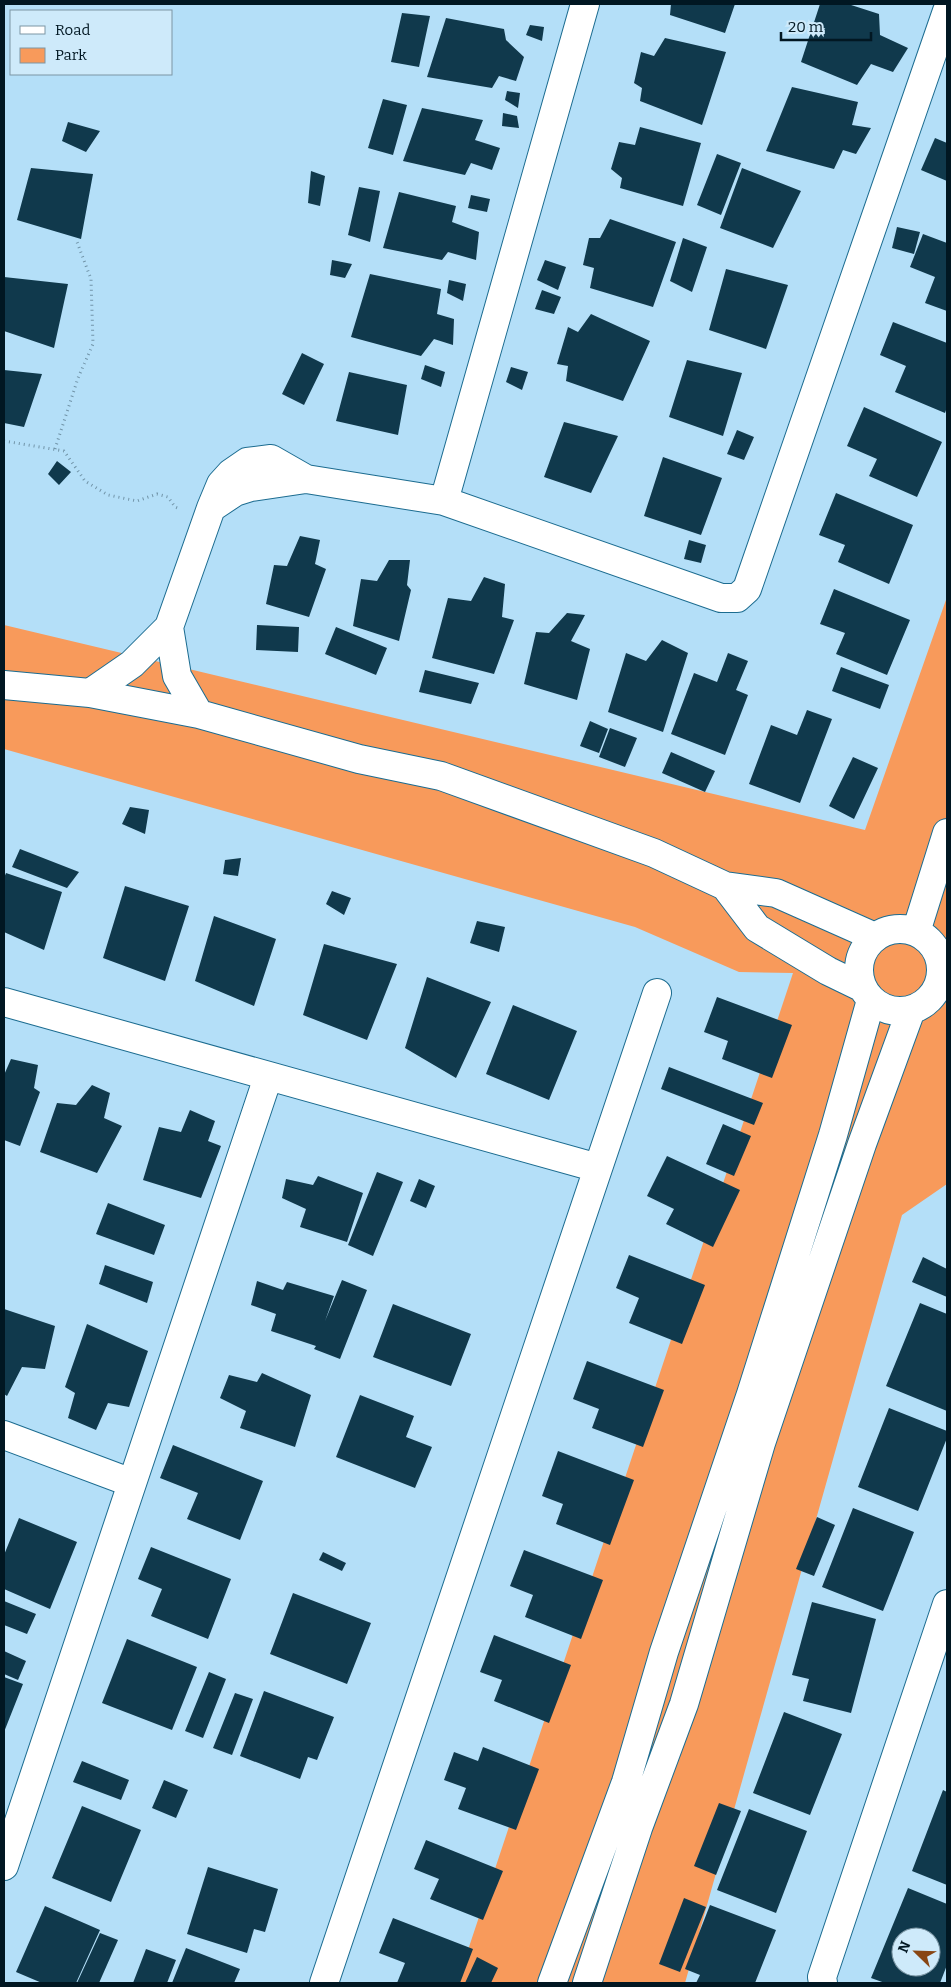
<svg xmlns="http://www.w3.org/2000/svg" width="951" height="1987" viewBox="0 0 951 1987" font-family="Bitter,serif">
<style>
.green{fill:#f89a5b}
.building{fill:#10394c;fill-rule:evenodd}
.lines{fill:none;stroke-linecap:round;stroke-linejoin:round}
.minor-casing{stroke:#1c6c90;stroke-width:30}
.path{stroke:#7194a8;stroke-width:3;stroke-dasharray:1 4;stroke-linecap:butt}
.minor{stroke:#fff;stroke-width:28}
</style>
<rect width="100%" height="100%" fill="#b4dff8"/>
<path class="green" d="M947 597V1184L902 1215 685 1983H457L793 973 739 972 635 927 4 749V625L865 830Z"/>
<path class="building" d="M671 4H735L725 33 670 15Z
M820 4H848L879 14 880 35 908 48 893 72 871 64 857 85 801 62Z
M402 13 430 16 419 67 391 62Z
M446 18 504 29 506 40 524 57 516 81 499 76 492 88 427 77Z
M530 25 544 27 542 41 526 35Z
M665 38 726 52 702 125 640 101 642 88 634 83 641 52 654 56Z
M792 87 858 102 852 125 871 128 856 154 843 150 834 169 766 151Z
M507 91 520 93 518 108 505 100Z
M383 99 407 105 393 155 368 148Z
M422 108 483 120 475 140 500 148 492 170 471 163 465 175 403 161Z
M503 113 517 116 519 128 502 126Z
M68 122 100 131 86 152 62 141Z
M640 127 701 143 683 206 620 188 622 178 611 169 619 142 635 145Z
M935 138 947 143V181L921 170Z
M717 154 741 163 721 215 697 205Z
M31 168 93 174 81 239 17 220Z
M742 168 801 191 773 248 720 228Z
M311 171 325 176 320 206 308 203Z
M359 187 380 191 370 242 348 235Z
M399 192 456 206 452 222 479 232 476 260 448 252 442 260 383 248Z
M471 195 490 199 487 212 468 208Z
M610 219 676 242 653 307 590 288 594 268 583 265 589 238H600Z
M897 227 920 232 914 254 892 248Z
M923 234 947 243V311L925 303 935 277 910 267Z
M683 238 707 247 692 292 670 281Z
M332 260 352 264 345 278 330 275Z
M545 260 566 267 558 290 537 280Z
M726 269 788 285 766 349 709 330Z
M370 274 441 289 437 314 454 319 453 345 434 339 421 356 351 337Z
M4 277 68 284 54 348 4 331Z
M449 280 466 284 463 301 447 293Z
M542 290 561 297 554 314 535 309Z
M591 314 650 341 623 401 566 381 568 366 557 364 568 327 578 332Z
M893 322 947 343V407L945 413 895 392 906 366 880 355Z
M302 353 324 364 304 405 282 394Z
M687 360 742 373 723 436 669 417Z
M425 365 445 372 441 387 421 379Z
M511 367 528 372 522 390 506 382Z
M4 370 42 374 24 427 4 423Z
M349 372 407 385 398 435 336 421Z
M864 407 942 442 917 497 869 476 877 459 847 446Z
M564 422 618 436 591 493 544 477Z
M737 430 754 437 744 460 727 454Z
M663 457 722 478 701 535 644 516Z
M57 461 71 472 59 485 48 474Z
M836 493 913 525 889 584 838 562 845 545 819 535Z
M300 536 320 540 315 564 326 569 309 617 266 604 274 565 287 566Z
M689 540 706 545 701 563 684 559Z
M389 560H410L407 585 411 590 399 641 353 626 361 579 377 581Z
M484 577 505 584 502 617 514 620 494 674 432 658 448 598 471 601Z
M834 589 910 620 887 675 836 654 845 633 820 624Z
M567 613 585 615 571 641 590 649 577 700 524 684 536 632 549 633Z
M257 625 299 627 298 652 256 650Z
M336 627 387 648 376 675 325 654Z
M662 640 688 653 663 732 608 712 626 653 646 661Z
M728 653 748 661 736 690 748 695 725 755 671 734 694 673 717 682Z
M841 667 889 685 880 709 832 691Z
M425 670 479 683 471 704 419 692Z
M807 710 832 719 800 803 749 784 771 725 797 735Z
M590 721 608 729 599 753 580 746Z
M610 728 637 738 625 767 599 757Z
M671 752 715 771 705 792 662 773Z
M853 757 878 768 854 819 829 806Z
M130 807 149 810 145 834 122 824Z
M20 849 79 872 67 888 12 867Z
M241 858 238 876 223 874 225 860Z
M6 873 62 892 44 950 4 932V878Z
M125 886 189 906 165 981 103 958Z
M332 891 351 898 344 915 326 904Z
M214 916 276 939 254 1006 195 981Z
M477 921 505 927 499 952 470 943Z
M324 944 397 964 367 1040 303 1015Z
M427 977 491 1002 456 1078 405 1048Z
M717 997 792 1025 772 1078 722 1059 728 1041 704 1032Z
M513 1005 577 1031 549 1100 486 1074Z
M11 1059 38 1065 34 1088 40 1092 20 1146 4 1140V1075Z
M669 1067 763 1103 754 1125 661 1089Z
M92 1085 110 1093 104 1118 122 1126 97 1173 40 1152 57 1103 76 1105Z
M190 1110 215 1121 208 1141 221 1146 201 1198 143 1180 159 1127 181 1132Z
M723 1124 751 1136 734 1176 706 1164Z
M667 1156 740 1190 713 1247 666 1224 674 1209 647 1196Z
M377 1172 403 1182 373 1256 348 1245Z
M318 1176 363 1193 347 1242 300 1227 306 1209 282 1198 286 1179 313 1185Z
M419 1179 435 1186 426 1208 410 1201Z
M108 1203 165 1225 154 1255 96 1234Z
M629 1255 705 1285 682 1344 629 1323 639 1298 616 1288Z
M923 1257 947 1269V1297L912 1282Z
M105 1265 153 1282 147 1303 99 1284Z
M342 1280 367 1290 340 1359 314 1349 316 1346 271 1331 276 1314 251 1305 257 1281 283 1290 287 1282 334 1296 325 1321Z
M920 1303 947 1314V1411L886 1386Z
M393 1304 471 1334 451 1386 373 1357Z
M4 1309 55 1326 45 1369 22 1367 7 1396 4 1394Z
M87 1324 148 1351 129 1407 108 1403 96 1430 68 1418 75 1393 65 1387Z
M587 1361 664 1390 643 1447 592 1428 599 1409 573 1399Z
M262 1373 311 1395 295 1447 240 1428 246 1411 220 1398 229 1375 257 1382Z
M360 1395 414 1416 406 1437 432 1447 415 1488 336 1457Z
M889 1408 947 1431V1438L918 1511 858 1487Z
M173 1445 263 1481 240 1540 187 1519 198 1493 160 1478Z
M558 1451 634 1480 610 1545 556 1524 563 1504 542 1496Z
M853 1508 914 1532 883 1611 822 1587Z
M817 1517 835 1525 814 1576 796 1569Z
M19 1518 77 1542 50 1609 4 1589V1555Z
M151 1547 231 1579 208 1639 151 1616 162 1589 138 1579Z
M524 1550 603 1580 581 1639 525 1617 533 1595 510 1586Z
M323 1552 346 1563 342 1571 319 1560Z
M293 1593 371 1623 347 1684 270 1654Z
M4 1601 36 1614 27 1634 4 1625Z
M812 1602 876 1619 851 1713 803 1701 809 1679 792 1675Z
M494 1635 571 1665 549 1723 494 1701 502 1680 480 1672Z
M127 1639 197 1667 172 1730 102 1703Z
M4 1651 26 1661 18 1680 4 1674Z
M209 1672 226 1679 203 1738 185 1731Z
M4 1677 23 1684 4 1732Z
M264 1691 334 1717 317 1760 308 1757 300 1779 240 1756Z
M235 1693 253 1699 232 1755 213 1748Z
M784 1712 842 1734 810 1815 753 1793Z
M483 1747 539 1769 516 1830 458 1809 466 1788 444 1780 454 1752 478 1761Z
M82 1761 129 1780 121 1800 73 1782Z
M164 1780 188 1790 176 1818 152 1808Z
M943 1790 947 1792V1885L912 1871Z
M719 1803 741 1811 716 1875 694 1866Z
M82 1806 141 1830 111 1902 52 1878Z
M749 1809 807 1831 776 1913 717 1890Z
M426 1840 503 1871 483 1920 430 1899 439 1879 414 1869Z
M208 1867 278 1889 265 1932 254 1929 247 1953 187 1934Z
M908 1888 947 1904V1965L940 1983H885L871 1978ZM901 1937H931V1967H901Z
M684 1898 706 1907 680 1972 659 1964Z
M710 1905 776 1930 755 1983H696L700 1975 685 1969Z
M45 1906 100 1930 76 1983H42L16 1972Z
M393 1918 473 1949 460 1983H397L405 1963 379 1953Z
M100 1933 118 1940 99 1983H77Z
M186 1948 240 1969 234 1983H172Z
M146 1949 176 1960 167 1983H133Z
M477 1957 498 1968 491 1983H465Z"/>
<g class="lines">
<g class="minor-casing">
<path id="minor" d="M444 501 585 4
M211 508 235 492 251 487 306 479 444 501 721 598H737L747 589 947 11
M169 627 177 676 199 714
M4 685 90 693 199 714 359 759 441 776 654 853 725 886 776 893 875 937
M90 693 132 664 169 627 211 508 221 484 231 473 247 462 271 459 306 479
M725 886 757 928 828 971 863 988
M859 970a41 41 0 1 1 82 0a41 41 0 1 1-82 0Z
M916 932 947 833
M4 1002 598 1168
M4 1435 132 1483
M4 1866 268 1077
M324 1983 657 993
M552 1983 626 1782 664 1652 751 1394 833 1135 871 1000
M587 1983 638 1828 684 1704 761 1443 862 1144 911 1010
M823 1983 822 1977 947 1604"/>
</g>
<path class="path" d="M4 441 64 451 85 481 108 495 137 501 157 494 168 497 175 507 180 509
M55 449 78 378 93 344 91 279 77 242"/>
<use href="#minor" class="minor"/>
</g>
<rect width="951" height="1987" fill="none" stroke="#011722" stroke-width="10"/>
<rect x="10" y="10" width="162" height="65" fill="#ceeafa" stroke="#7c96a4"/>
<rect x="20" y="26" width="25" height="8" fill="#ffffff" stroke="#7c96a4"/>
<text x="55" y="35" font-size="15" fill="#011722">Road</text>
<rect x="20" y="48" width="25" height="15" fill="#f89a5b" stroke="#7c96a4"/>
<text x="55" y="60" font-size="15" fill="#011722">Park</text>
<g transform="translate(916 1952) rotate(293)"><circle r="24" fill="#ceeafa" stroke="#7c96a4"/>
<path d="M0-4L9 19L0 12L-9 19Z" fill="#884613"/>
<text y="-8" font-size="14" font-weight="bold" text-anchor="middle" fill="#011722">N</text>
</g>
<path d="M781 32v8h90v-8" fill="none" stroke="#011722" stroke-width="2.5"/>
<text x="788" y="32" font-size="15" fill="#011722" stroke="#ceeafa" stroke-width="4" paint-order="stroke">20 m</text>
</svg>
